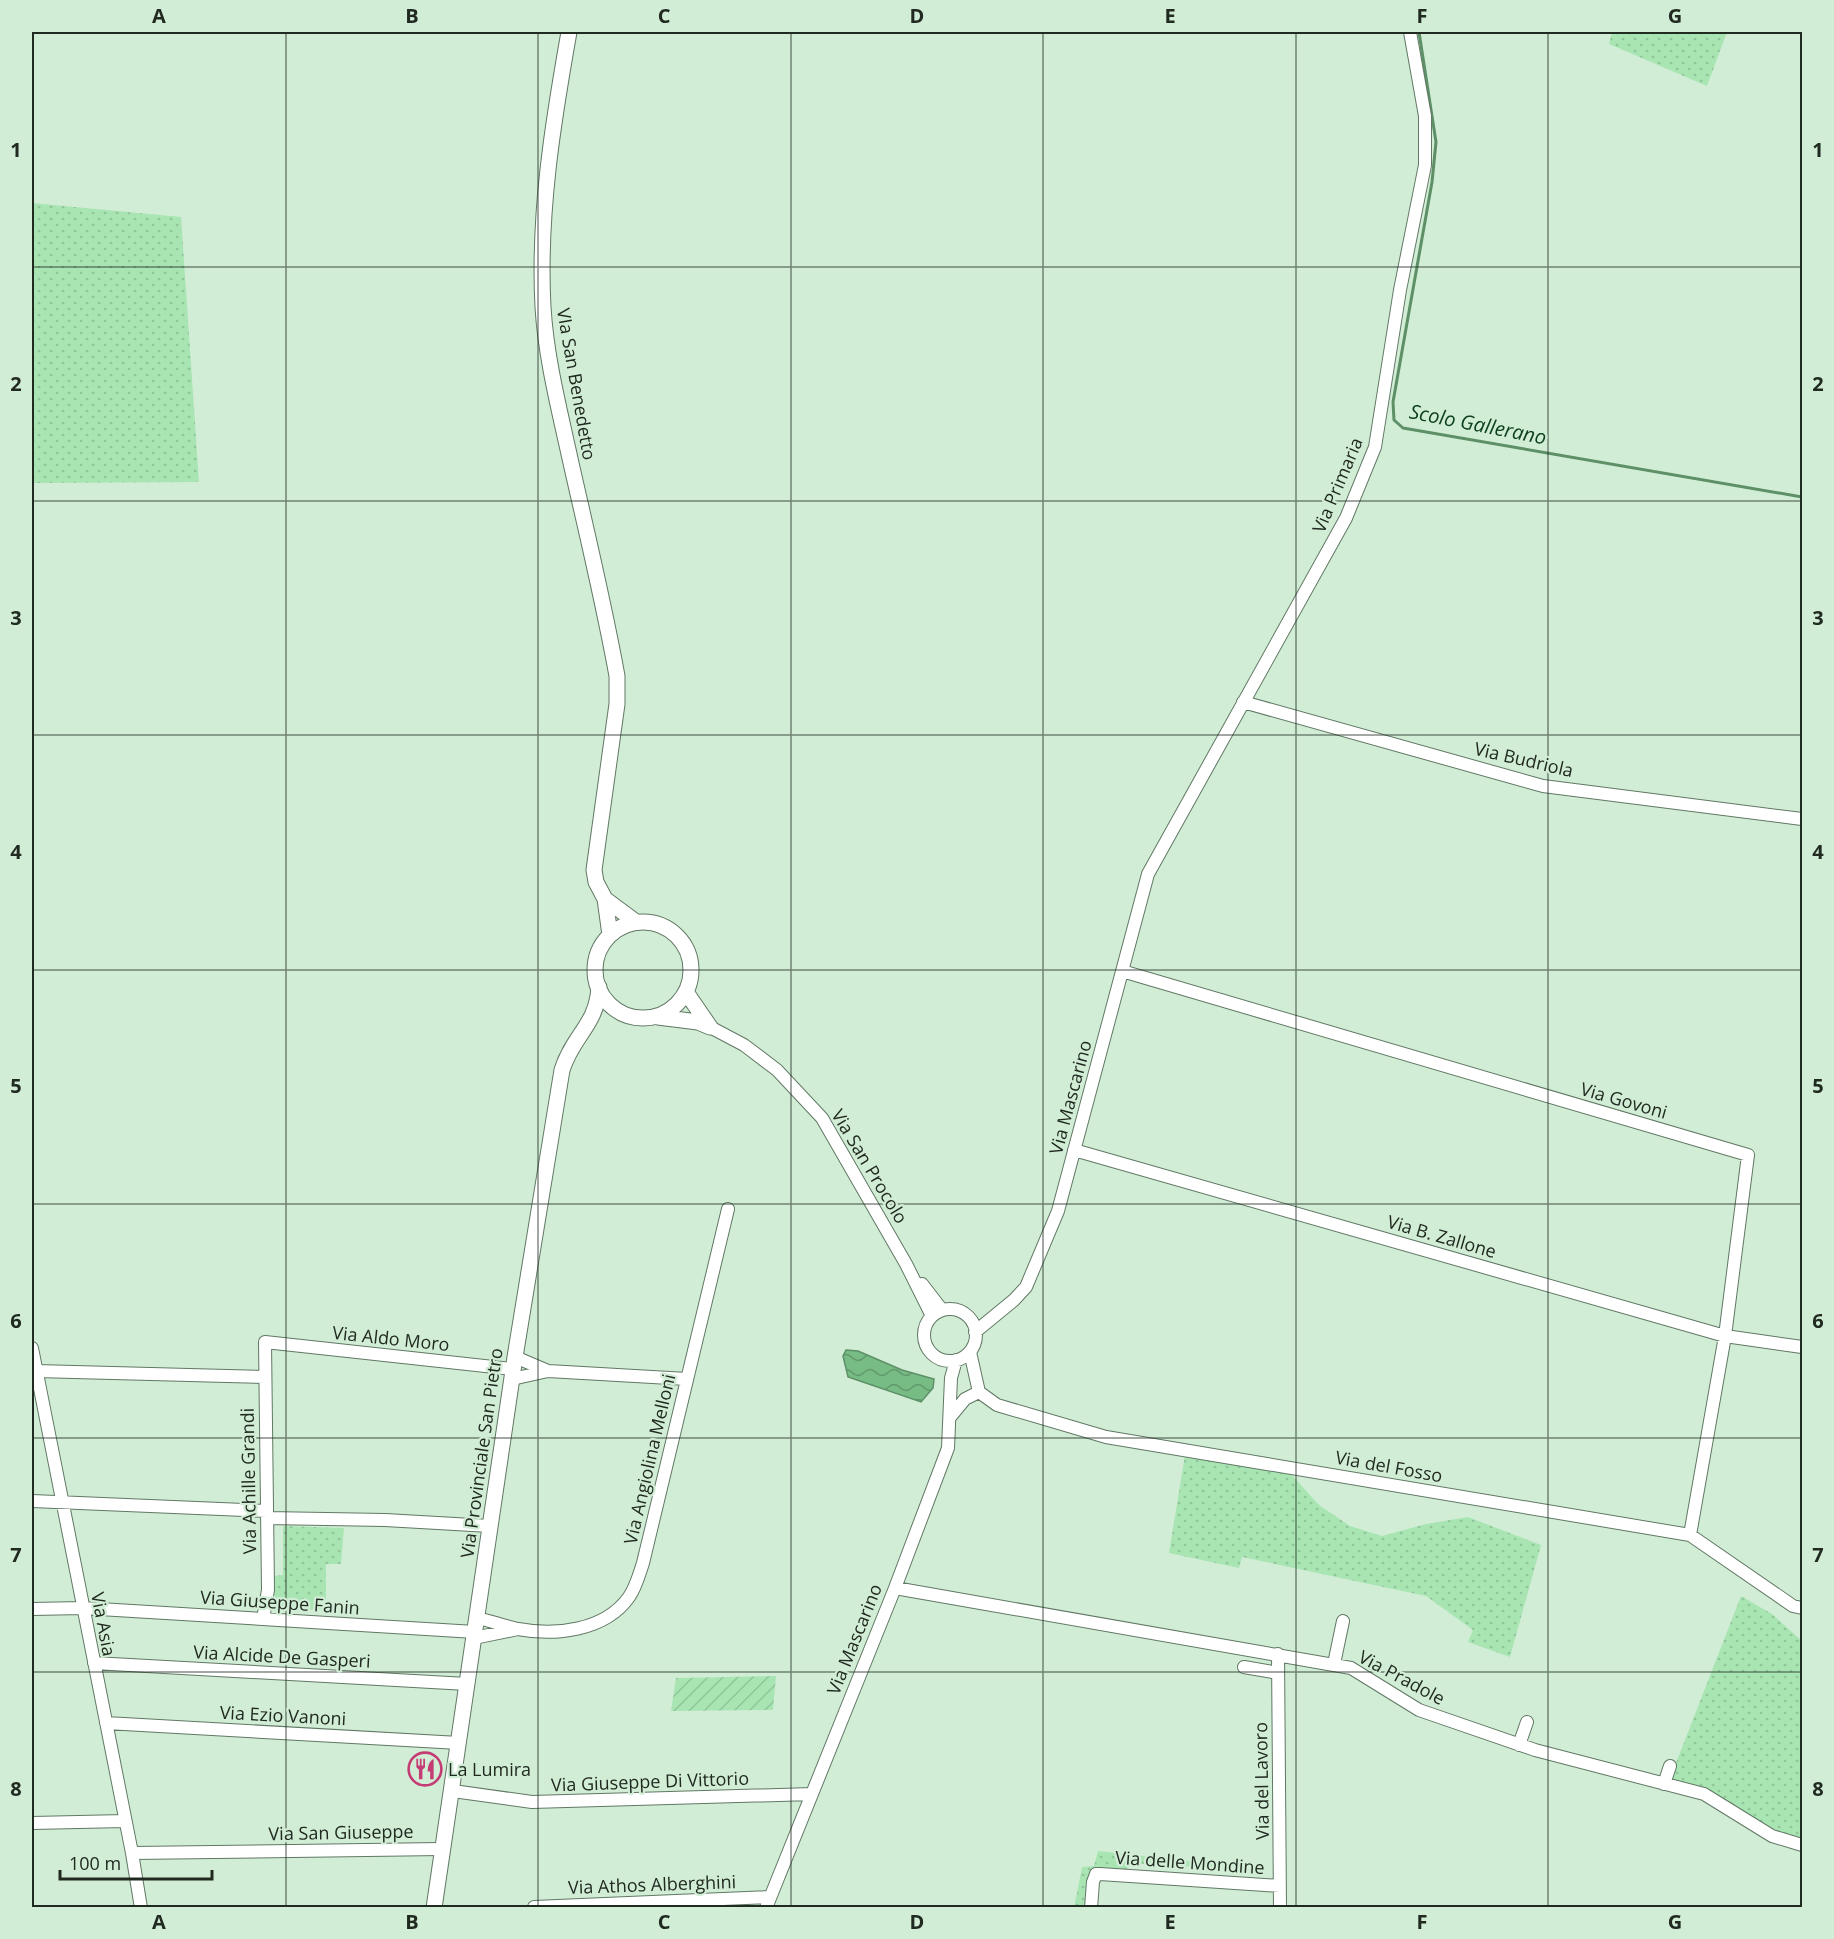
<svg xmlns="http://www.w3.org/2000/svg" width="1834" height="1939" viewBox="0 0 1834 1939" font-family="'Open Sans',sans-serif">
<style>
.grass{fill:url(#grass-dots)}
.garden{fill:url(#garden-furrows)}
.water{fill:url(#water-waves);stroke:#5d9067;stroke-width:1.5}
.lines{fill:none;stroke-linecap:round;stroke-linejoin:round}
.stream{stroke:#5d9067;stroke-width:3}
.minor-casing{stroke:#607864;stroke-width:14}
.major-casing{stroke:#607864;stroke-width:17}
.minor{stroke:#fff;stroke-width:12}
.major{stroke:#fff;stroke-width:15}
.grid{fill:none;stroke:#202a21;stroke-width:1.5;stroke-opacity:0.55}
.labels{text-anchor:middle;dominant-baseline:central;stroke-width:4.5;stroke-linejoin:round;paint-order:stroke}
.street-label{font-size:18px;fill:#202a21;stroke:#d2edd6}
.poi-label{font-size:18px;fill:#202a21;stroke:#d2edd6;text-anchor:start}
.water-label{font-size:20px;font-style:italic;fill:#0d411d;stroke:#d2edd6}
.neatline{fill:none;stroke:#202a21;stroke-width:2}
.grid-label{font-size:20px;text-anchor:middle;font-weight:bold;fill:#202a21}
</style>
<defs>
<pattern id="grass-dots" width="8" height="8" patternUnits="userSpaceOnUse" patternTransform="scale(1.5)"><rect width="8" height="8" fill="#a8e5b3"/><path d="M2 2h.1M6 6h.1" fill="none" stroke="#90c59a" stroke-width="1.8" stroke-linecap="round"/></pattern>
<pattern id="garden-furrows" width="10" height="10" patternUnits="userSpaceOnUse" patternTransform="scale(1.5)"><rect width="10" height="10" fill="#a8e5b3"/><path d="M-1 1l2-2M0 10L10 0M9 11l2-2" fill="none" stroke="#90c59a"/></pattern>
<pattern id="water-waves" width="16" height="10" patternUnits="userSpaceOnUse" patternTransform="scale(1.5)"><rect width="16" height="10" fill="#77bb85"/><path d="M0 5q4-4 8 0t8 0" fill="none" stroke="#61986c"/></pattern>
</defs>
<rect width="100%" height="100%" fill="#d2edd6"/>
<path class="grass" d="M1612 32H1727L1707 86 1609 44Z
M32 203 181 217 199 482 32 483Z
M1185 1455 1288 1471 1319 1505 1350 1526 1382 1536 1426 1524 1468 1517 1541 1545 1510 1657 1468 1642 1473 1630 1426 1596 1242 1557 1239 1568 1169 1553Z
M283 1526 344 1528 341 1564H326V1609L275 1611 274 1576 283 1575Z
M1741 1596 1772 1614 1802 1641V1841L1772 1832 1669 1781Z
M1098 1851 1217 1864 1216 1868 1128 1863 1127 1870H1102L1087 1907 1074 1908 1082 1867 1094 1866Z"/>
<path class="garden" d="M776 1676 773 1710 671 1711 676 1678Z"/>
<path class="water" d="M846 1350 858 1351 902 1370 934 1379 933 1388 921 1402 848 1377 843 1356Z"/>
<g class="lines">
<path class="stream" d="M1419 32 1436 142 1432 182 1393 402 1394 420 1403 428 1802 497"/>
<g class="minor-casing">
<path id="minor" d="M1243 702 1543 786 1802 819
M1122 971 1748 1155 1725 1336 1690 1535
M710 1027 744 1045 777 1070 822 1118 906 1264 932 1316
M1074 1150 1725 1336 1802 1347
M922 1284 942 1310
M924 1335a26 26 0 1 1 52 0a26 26 0 1 1-52 0Z
M975 1332 1014 1300 1026 1287 1058 1211 1148 874 1346 518 1375 447 1400 290 1425 165V116L1410 32
M32 1348 132 1853 141 1908
M970 1352 979 1392 997 1405 1106 1437 1690 1535 1793 1606 1802 1608
M36 1371 265 1377
M548 1371 687 1379
M512 1379 548 1371 515 1357
M951 1416 965 1399 979 1392
M32 1501 267 1511
M267 1518 385 1520 490 1526
M895 1588 1351 1668 1419 1710 1535 1750 1704 1794 1772 1836 1802 1845
M32 1609 83 1608 475 1632
M477 1618C491 1621 504 1626 518 1629 555 1636 605 1631 629 1597 636 1587 639 1575 643 1563L728 1209
M263 1619 268 1590 265 1342 513 1369
M474 1638 518 1629
M1278 1654 1280 1908
M94 1663 467 1684
M1334 1664 1343 1621
M1244 1667 1278 1673
M106 1723 459 1743
M1519 1745 1527 1722
M1664 1784 1670 1766
M453 1791 532 1802 812 1794
M32 1823 125 1821
M132 1853 442 1849
M534 1907 770 1897
M766 1908 895 1588 948 1448 951 1378 956 1360
M1091 1908 1093 1882 1096 1874H1100L1280 1886"/>
</g>
<g class="major-casing">
<path id="major" d="M569 32C553 122 538 214 543 307 546 359 560 412 571 463 587 534 604 604 617 676V704L594 870 596 882 605 899 610 935
M605 899 636 922
M595 970a48 48 0 1 1 96 0a48 48 0 1 1-96 0Z
M686 992 710 1027
M658 1017 698 1022 710 1027
M434 1908 515 1357 562 1070C573 1035 597 1025 599 987"/>
</g>
<use href="#minor" class="minor"/>
<use href="#major" class="major"/>
</g>
<path class="grid" d="M286 32V1908M538 32V1908M791 32V1908M1043 32V1908M1296 32V1908M1548 32V1908M32 267H1802M32 501H1802M32 735H1802M32 970H1802M32 1204H1802M32 1438H1802M32 1672H1802"/>
<defs>
<g id="restaurant-ring" transform="scale(1.725)"><circle r="9.5" fill="#d2edd6" stroke="#c53b74" stroke-width="1.5"/><path d="M-5-6h1v4h1v-4h1v4h1v-4h1v5L-1.5 .5V6h-2V.5L-5-1ZM5-6V6H3V1.5H1.5Q1.5-4 5-6Z" fill="#c53b74"/></g>
</defs>
<g fill-rule="evenodd">
<use href="#restaurant-ring" x="425" y="1769"/>
</g>
<g class="labels">
<g class="street-label">
<text transform="translate(577 384) rotate(80)">VIa San Benedetto</text>
<text transform="translate(1337 485) rotate(-67)">Via Primaria</text>
<text transform="translate(1524 759) rotate(13)">Via Budriola</text>
<text transform="translate(1070 1097) rotate(-75)">Via Mascarino</text>
<text transform="translate(1624 1100) rotate(16)">Via Govoni</text>
<text transform="translate(870 1166) rotate(59)">Via San Procolo</text>
<text transform="translate(1442 1236) rotate(16)">Via B. Zallone</text>
<text transform="translate(391 1338) rotate(6)">Via Aldo Moro</text>
<text transform="translate(481 1453) rotate(-82)">Via Provinciale San Pietro</text>
<text transform="translate(649 1459) rotate(-77)">Via Angiolina Melloni</text>
<text transform="translate(1389 1466) rotate(10)">Via del Fosso</text>
<text transform="translate(248 1481) rotate(-91)">Via Achille Grandi</text>
<text transform="translate(280 1602) rotate(4)">Via Giuseppe Fanin</text>
<text transform="translate(104 1624) rotate(79)">Via Asia</text>
<text transform="translate(854 1639) rotate(-68)">Via Mascarino</text>
<text transform="translate(282 1656) rotate(3)">Via Alcide De Gasperi</text>
<text transform="translate(1402 1677) rotate(28)">Via Pradole</text>
<text transform="translate(283 1715) rotate(3)">Via Ezio Vanoni</text>
<text transform="translate(650 1781) rotate(-2)">Via Giuseppe Di Vittorio</text>
<text transform="translate(1261 1781) rotate(-91)">Via del Lavoro</text>
<text transform="translate(341 1832) rotate(-1)">Via San Giuseppe</text>
<text transform="translate(1190 1862) rotate(4)">Via delle Mondine</text>
<text transform="translate(652 1884) rotate(-2)">Via Athos Alberghini</text>
</g>
<g class="poi-label">
<text x="448" y="1769">La Lumira</text>
</g>
<g class="water-label">
<text transform="translate(1478 424) rotate(11)">Scolo Gallerano</text>
</g>
</g>
<rect width="1834" height="1939" fill="none" stroke="#d2edd6" stroke-width="66"/>
<path d="M60 1870v9h152v-9" fill="none" stroke="#202a21" stroke-width="3"/>
<text x="69" y="1870" font-size="18" fill="#202a21" stroke="#d2edd6" stroke-width="4.5" paint-order="stroke">100 m</text>
<rect x="33" y="33" width="1768" height="1873" class="neatline"/>
<g class="grid-label">
<text x="159" y="23">A</text>
<text x="412" y="23">B</text>
<text x="664" y="23">C</text>
<text x="917" y="23">D</text>
<text x="1170" y="23">E</text>
<text x="1422" y="23">F</text>
<text x="1675" y="23">G</text>
<text x="16" y="157">1</text>
<text x="1818" y="157">1</text>
<text x="16" y="391">2</text>
<text x="1818" y="391">2</text>
<text x="16" y="625">3</text>
<text x="1818" y="625">3</text>
<text x="16" y="859">4</text>
<text x="1818" y="859">4</text>
<text x="16" y="1093">5</text>
<text x="1818" y="1093">5</text>
<text x="16" y="1328">6</text>
<text x="1818" y="1328">6</text>
<text x="16" y="1562">7</text>
<text x="1818" y="1562">7</text>
<text x="16" y="1796">8</text>
<text x="1818" y="1796">8</text>
<text x="159" y="1929">A</text>
<text x="412" y="1929">B</text>
<text x="664" y="1929">C</text>
<text x="917" y="1929">D</text>
<text x="1170" y="1929">E</text>
<text x="1422" y="1929">F</text>
<text x="1675" y="1929">G</text>
</g>
</svg>
